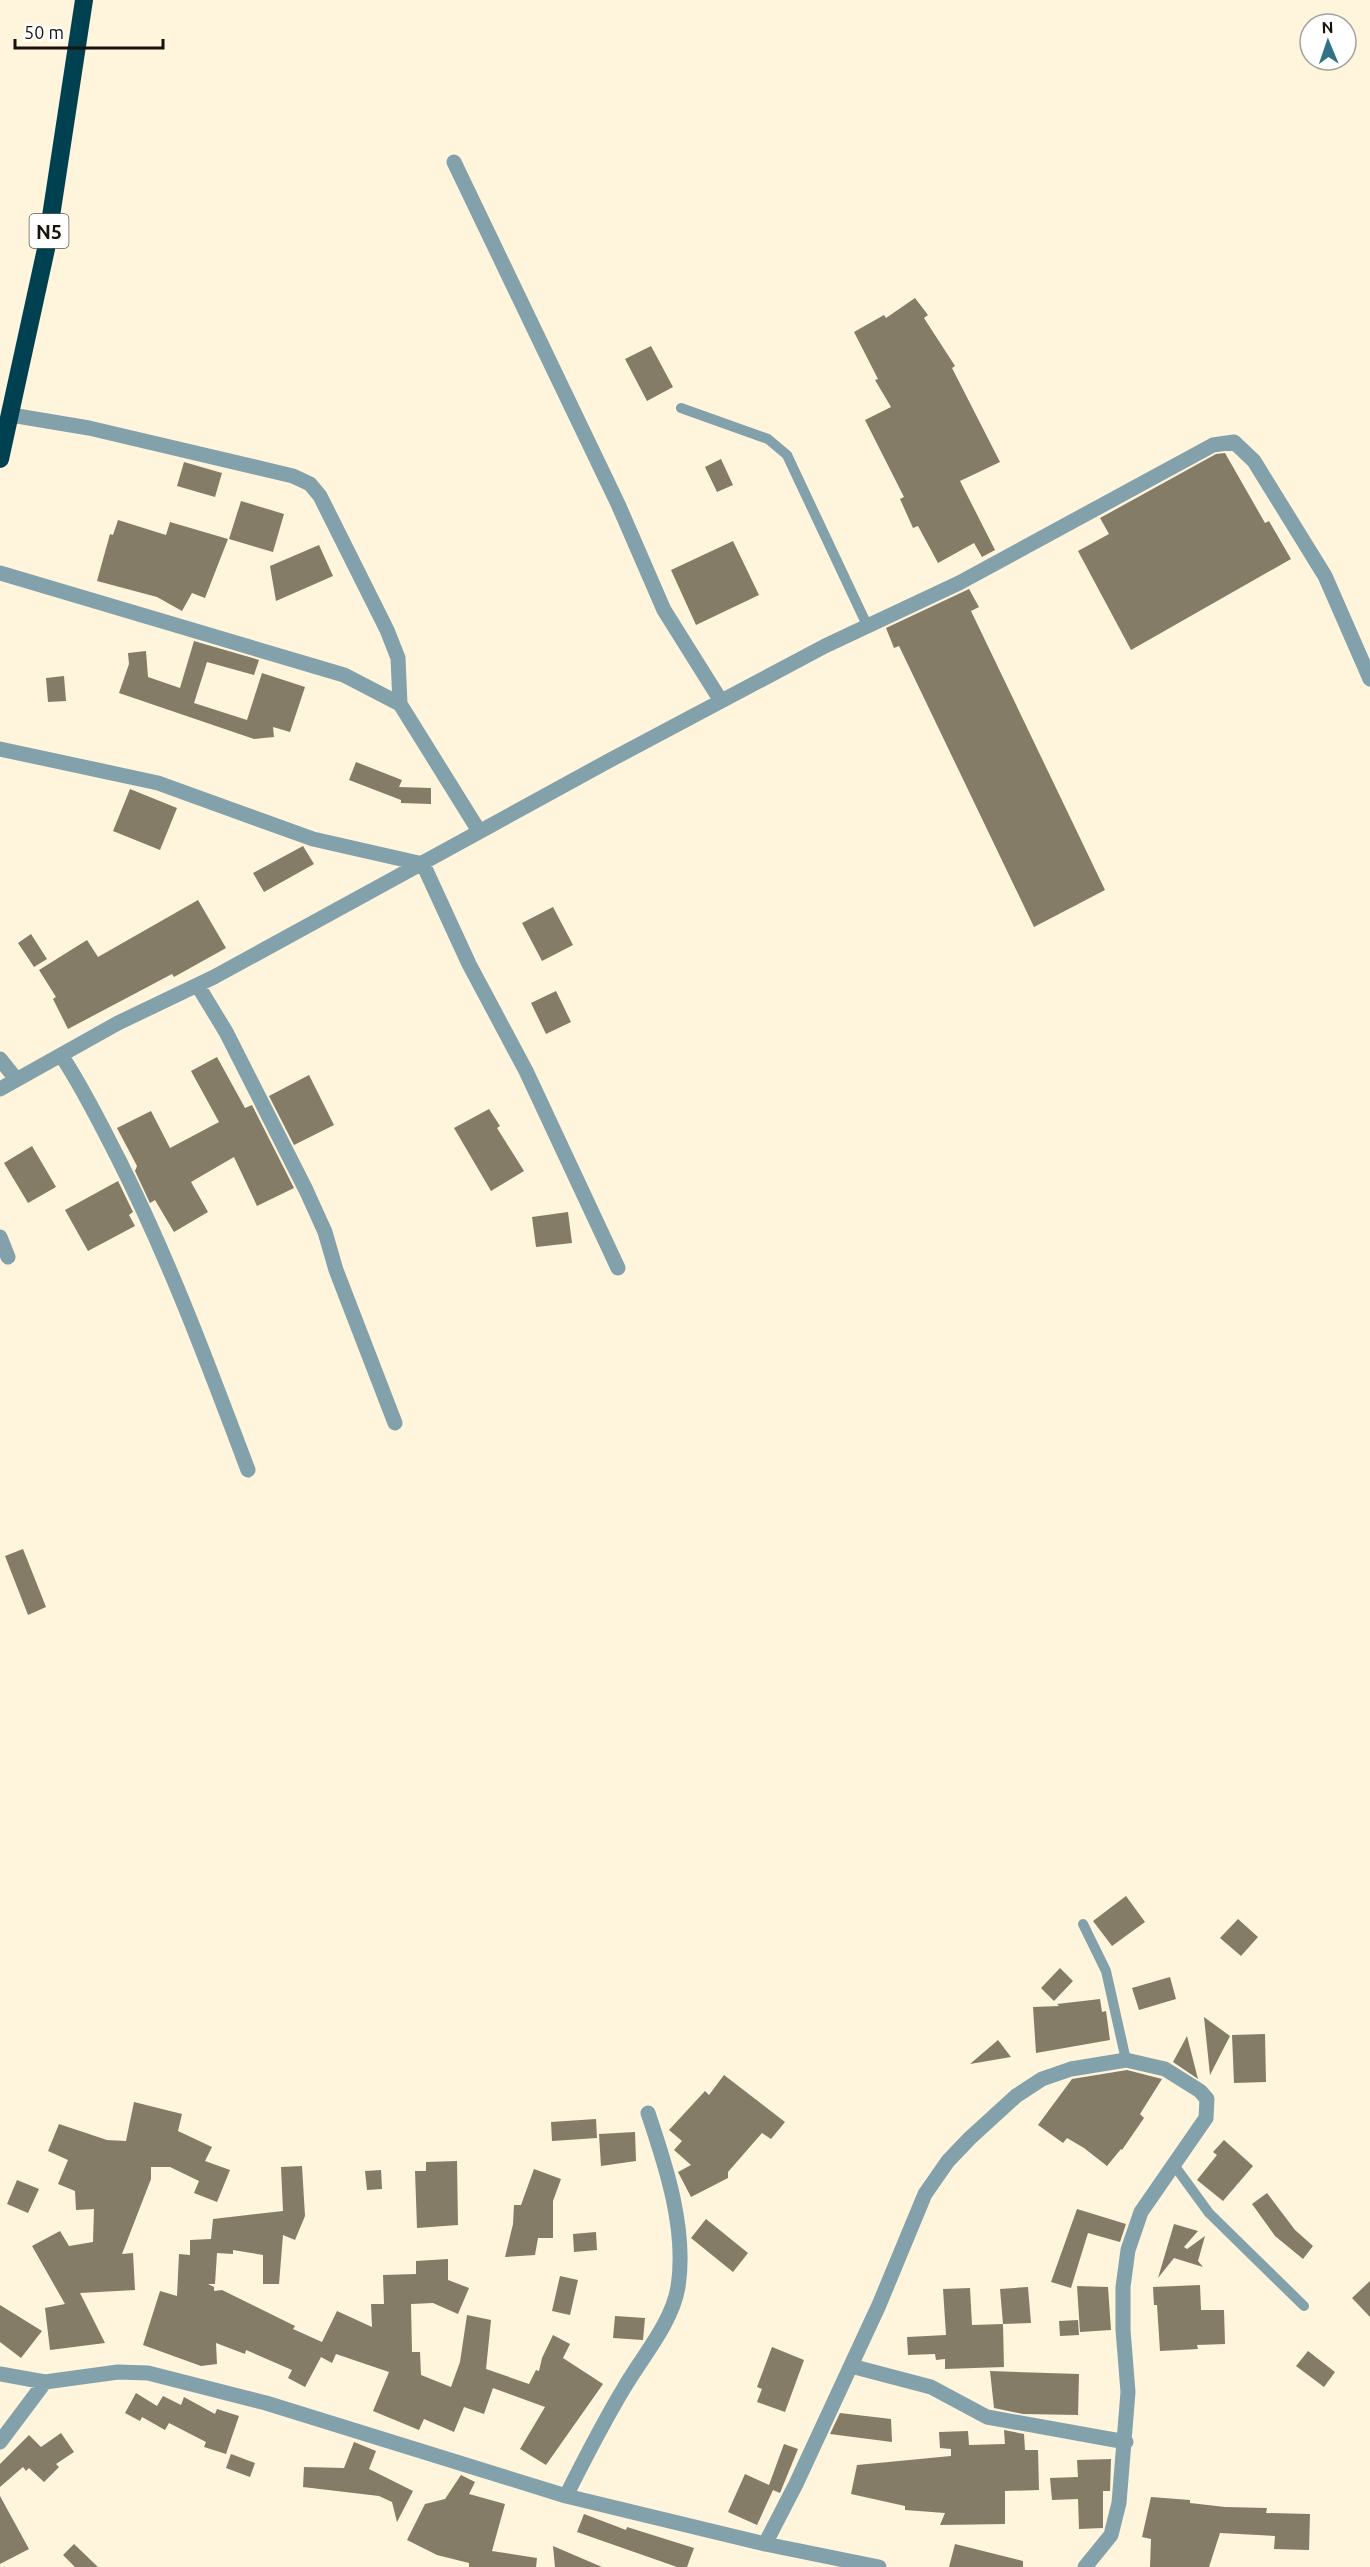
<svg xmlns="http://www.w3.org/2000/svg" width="1370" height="2567" viewBox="0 0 1370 2567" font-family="Ubuntu,sans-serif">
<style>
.building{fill:#857c67}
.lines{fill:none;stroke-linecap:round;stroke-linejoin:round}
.lane{stroke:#83a1ab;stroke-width:10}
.street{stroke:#83a1ab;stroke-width:15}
.highway{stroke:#004151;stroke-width:18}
.labels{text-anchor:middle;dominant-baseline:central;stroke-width:4.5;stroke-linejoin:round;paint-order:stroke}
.shield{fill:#fff;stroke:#5d5a54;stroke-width:1.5}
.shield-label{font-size:20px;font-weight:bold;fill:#17130b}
</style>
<rect width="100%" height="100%" fill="#fff4dc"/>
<path class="building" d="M915 298 928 315 924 318 955 366 952 368 1000 462 960 481 995 550 982 557 974 543 938 563 918 526 913 528 900 499 904 497 865 420 891 407 875 380 878 379 854 332 884 315 886 318Z
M651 346 673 387 647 401 625 359Z
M1225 453 1265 523 1269 521 1291 559 1131 650 1078 551 1109 534 1100 518 1216 454Z
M721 459 733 485 717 492 705 467Z
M184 462 222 473 215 497 177 486Z
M241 501 284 514 273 552 229 539Z
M118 520 166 535 170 522 228 539 205 598 192 593 182 611 157 597 97 581 110 534 113 535Z
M733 541 759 595 696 625 671 570Z
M319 545 333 576 276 601 270 566Z
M969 589 979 607 971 611 1105 890 1034 927 899 646 894 648 886 628Z
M194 641 259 660 254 675 207 662 194 703 247 720 262 673 305 687 290 732 273 727 274 737 254 739 119 693 129 664 128 653 146 651 148 677 180 688Z
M64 676 66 701 48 702 46 678Z
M356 762 402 780 399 787 431 788V804L401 803V800L349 780Z
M130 789 177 808 160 850 113 831Z
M303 846 314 864 264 892 253 873Z
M198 900 226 948 174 977 172 974 68 1029 53 999 56 997 39 970 87 940 98 957Z
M553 907 573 945 542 961 522 923Z
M31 934 47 959 34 967 18 943Z
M556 991 571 1022 546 1034 531 1003Z
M217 1057 245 1108 252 1105 294 1188 257 1206 234 1157 191 1182 208 1212 174 1232 155 1200 150 1203 135 1171 137 1166 117 1128 151 1111 170 1148 219 1122 191 1071Z
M309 1075 334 1125 294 1145 269 1096Z
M489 1109 500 1126 497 1128 524 1171 491 1191 454 1128Z
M32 1146 56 1187 28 1203 4 1163Z
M118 1181 133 1212 129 1215 135 1226 88 1251 65 1210Z
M568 1212 572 1243 536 1247 532 1217Z
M23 1549 46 1607 28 1615 5 1556Z
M1126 1896 1145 1922 1112 1946 1093 1921Z
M1238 1919 1258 1937 1241 1956 1220 1938Z
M1060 1968 1073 1981 1054 2001 1041 1988Z
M1170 1977 1176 1999 1139 2010 1132 1988Z
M1100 1999 1102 2012 1106 2011 1110 2040 1036 2053 1033 2007 1059 2006 1057 2004Z
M1204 2017 1230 2036 1210 2075Z
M1265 2034 1266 2082 1234 2083 1232 2035Z
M1187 2036 1198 2079 1173 2062Z
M998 2040 1011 2057 970 2064Z
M1127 2070 1162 2079 1140 2114 1144 2118 1122 2150 1121 2149 1107 2166 1084 2148 1067 2138 1063 2143 1038 2125 1072 2079Z
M724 2075 785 2122 771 2139 762 2133 728 2172V2178L691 2197 678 2172 691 2165 674 2150 682 2141 669 2130 705 2091 709 2095Z
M134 2102 182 2114 178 2131 212 2147 205 2161 230 2170 217 2202 194 2193 199 2181 170 2167H151V2179L122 2254 133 2253 135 2290 80 2293 105 2343 50 2350 45 2308 65 2304 32 2246 60 2231 69 2246 93 2242 94 2209 76 2210 75 2191 58 2184 68 2160 48 2151 59 2124 107 2140 126 2141Z
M596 2119 597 2138 552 2141 551 2122Z
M635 2132 636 2161 601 2166 599 2134Z
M1224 2140 1253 2166 1223 2201 1197 2180 1217 2155 1213 2152Z
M457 2161 458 2225 417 2228 415 2171H426V2162Z
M302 2166 305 2216 295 2240 283 2235 279 2284H263V2255L233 2250V2254L217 2253 215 2284H208L214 2287V2291L222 2290 295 2326 293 2329 322 2342 337 2311 372 2327 371 2304H384L383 2275 416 2274V2261L448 2259V2280L469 2288 458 2314 433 2303 411 2304 412 2352H420L421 2375 451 2387 460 2362 467 2315 491 2320 486 2369 529 2384 536 2370 539 2371 542 2358 553 2335 570 2344 563 2358 603 2384 546 2465 520 2449 545 2407 493 2388 484 2414 464 2407 454 2432 424 2419 419 2430 373 2411 389 2372 336 2354 332 2363 321 2357 305 2387 288 2378 292 2370 246 2350 245 2354 216 2343 217 2364 201 2366 143 2345 160 2291 177 2296 179 2254 190 2255V2240L211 2239 213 2219 283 2211 281 2167Z
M534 2169 561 2179 553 2201V2238H538L535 2255 505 2257 513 2224 514 2205H521Z
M381 2170 382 2189 367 2190 365 2171Z
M17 2180 39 2189 28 2213 7 2204Z
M1267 2193 1295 2230 1313 2246 1303 2259 1275 2236 1252 2204Z
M1077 2209 1126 2224 1120 2242 1088 2233 1071 2288 1051 2282Z
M706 2219 748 2253 733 2272 691 2238Z
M1174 2224 1198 2231 1184 2247 1187 2249 1205 2236 1198 2261 1203 2267 1174 2258 1158 2278Z
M596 2232 597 2250 574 2252 573 2234Z
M560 2276 578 2280 570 2315 552 2311Z
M1370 2281V2317L1352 2298Z
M1200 2285 1201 2310H1224L1225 2344 1197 2345 1198 2349 1160 2351 1157 2305H1154L1153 2287Z
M1077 2286 1108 2287 1111 2330 1080 2332Z
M1028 2287 1031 2323 1003 2324 1004 2367 945 2369V2359L936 2360 935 2354 908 2355 907 2337 946 2335 943 2289 970 2288 972 2325 1003 2324 1000 2289Z
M0 2305 42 2331 21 2358 0 2342Z
M615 2316 645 2318 643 2340 613 2338Z
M1078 2320 1079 2335 1060 2336 1059 2321Z
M772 2347 804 2360 785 2412 757 2402 762 2389 757 2387Z
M1308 2351 1335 2372 1324 2387 1296 2366Z
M990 2371 1079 2374 1078 2415 1023 2414 994 2408Z
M136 2393 157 2406 163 2396 181 2405 184 2397 215 2414 217 2409 239 2416 226 2454 204 2447 206 2442 169 2423 165 2430 142 2417 140 2421 125 2413Z
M840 2413 891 2419 892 2442 830 2434Z
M1004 2430 1024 2434 1025 2450H1038L1039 2490 1005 2491V2524L940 2525 945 2513 905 2510V2506L851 2494 857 2465 951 2456V2449L940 2448 939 2432 968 2431 969 2445 1005 2444Z
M61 2433 74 2452 56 2464 59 2467 44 2482 29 2468 26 2471 23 2467 0 2487V2464L29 2435 41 2447Z
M354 2442 376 2451 369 2469 413 2491 397 2522 392 2502 379 2496 303 2487 304 2467 344 2468Z
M784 2444 798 2449 780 2493 773 2490 757 2525 728 2512 745 2474 769 2485Z
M231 2454 255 2463 250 2477 226 2468Z
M1111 2459 1110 2491H1103V2528L1079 2529 1078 2499 1052 2500 1050 2478 1078 2477 1077 2460Z
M461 2475 475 2482 469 2494 505 2504 492 2551 537 2558 536 2567H469V2563L437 2555 407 2540 425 2504 445 2499Z
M0 2496 29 2549 0 2564Z
M1151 2497 1190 2500V2503L1225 2507 1267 2508 1266 2513 1310 2514 1309 2550 1274 2549 1275 2536 1220 2533 1209 2567H1150L1151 2539 1142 2537Z
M584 2514 626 2530 627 2527 694 2548 687 2567H677L577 2532Z
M74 2544 98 2567H75L63 2555Z
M955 2544 1023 2561V2567H949Z
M553 2546 602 2567H555Z"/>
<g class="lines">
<path class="lane" d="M681 408 768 439 787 455 867 625
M1083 1924 1106 1971 1126 2060
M1174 2165 1209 2213 1304 2306"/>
<path class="street" d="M454 162 618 504 664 610 721 701
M11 415 89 428 293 476 310 484 320 496 387 630 398 658 400 704
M0 573 344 675 400 704 479 831
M0 749 158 783 313 839 423 864 469 964 526 1071 618 1268
M198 986 226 1032 306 1190 325 1232 336 1270 395 1423
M61 1055C83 1088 100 1123 118 1158 169 1259 208 1364 248 1470
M0 1059 16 1079
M0 1089 118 1023 214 977 614 758 825 646 959 583 1213 445 1234 442 1254 461 1325 576 1370 679
M0 1237 8 1257
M851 2366 931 2387 987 2417 1126 2442
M0 2374 45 2382 118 2372 148 2373 266 2403 566 2496 765 2544 879 2567
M0 2442 45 2382
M566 2496C584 2460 603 2423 624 2388 642 2357 672 2323 678 2287 687 2230 666 2166 648 2113
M765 2544 796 2484 879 2305 925 2194 948 2161 970 2138 1016 2096 1042 2079 1071 2069 1126 2060 1165 2069 1200 2091 1207 2099 1206 2118 1141 2212 1128 2250 1123 2287V2330L1128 2392 1119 2503 1111 2535 1085 2567"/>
<path class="highway" d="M0 459 46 249 84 0"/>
</g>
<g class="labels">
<rect class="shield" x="29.5" y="214" width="39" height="34" rx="4.5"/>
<g class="shield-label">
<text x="49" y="231">N5</text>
</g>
</g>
<g transform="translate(1328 42) rotate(358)"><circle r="28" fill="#ffffff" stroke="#a2a19d" stroke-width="1.5"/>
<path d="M0-4.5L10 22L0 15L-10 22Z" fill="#327286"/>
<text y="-9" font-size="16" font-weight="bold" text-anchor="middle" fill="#17130b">N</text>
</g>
<path d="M15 39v9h148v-9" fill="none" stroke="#17130b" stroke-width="3"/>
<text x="24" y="39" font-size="18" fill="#17130b" stroke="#ffffff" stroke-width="4.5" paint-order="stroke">50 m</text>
</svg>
